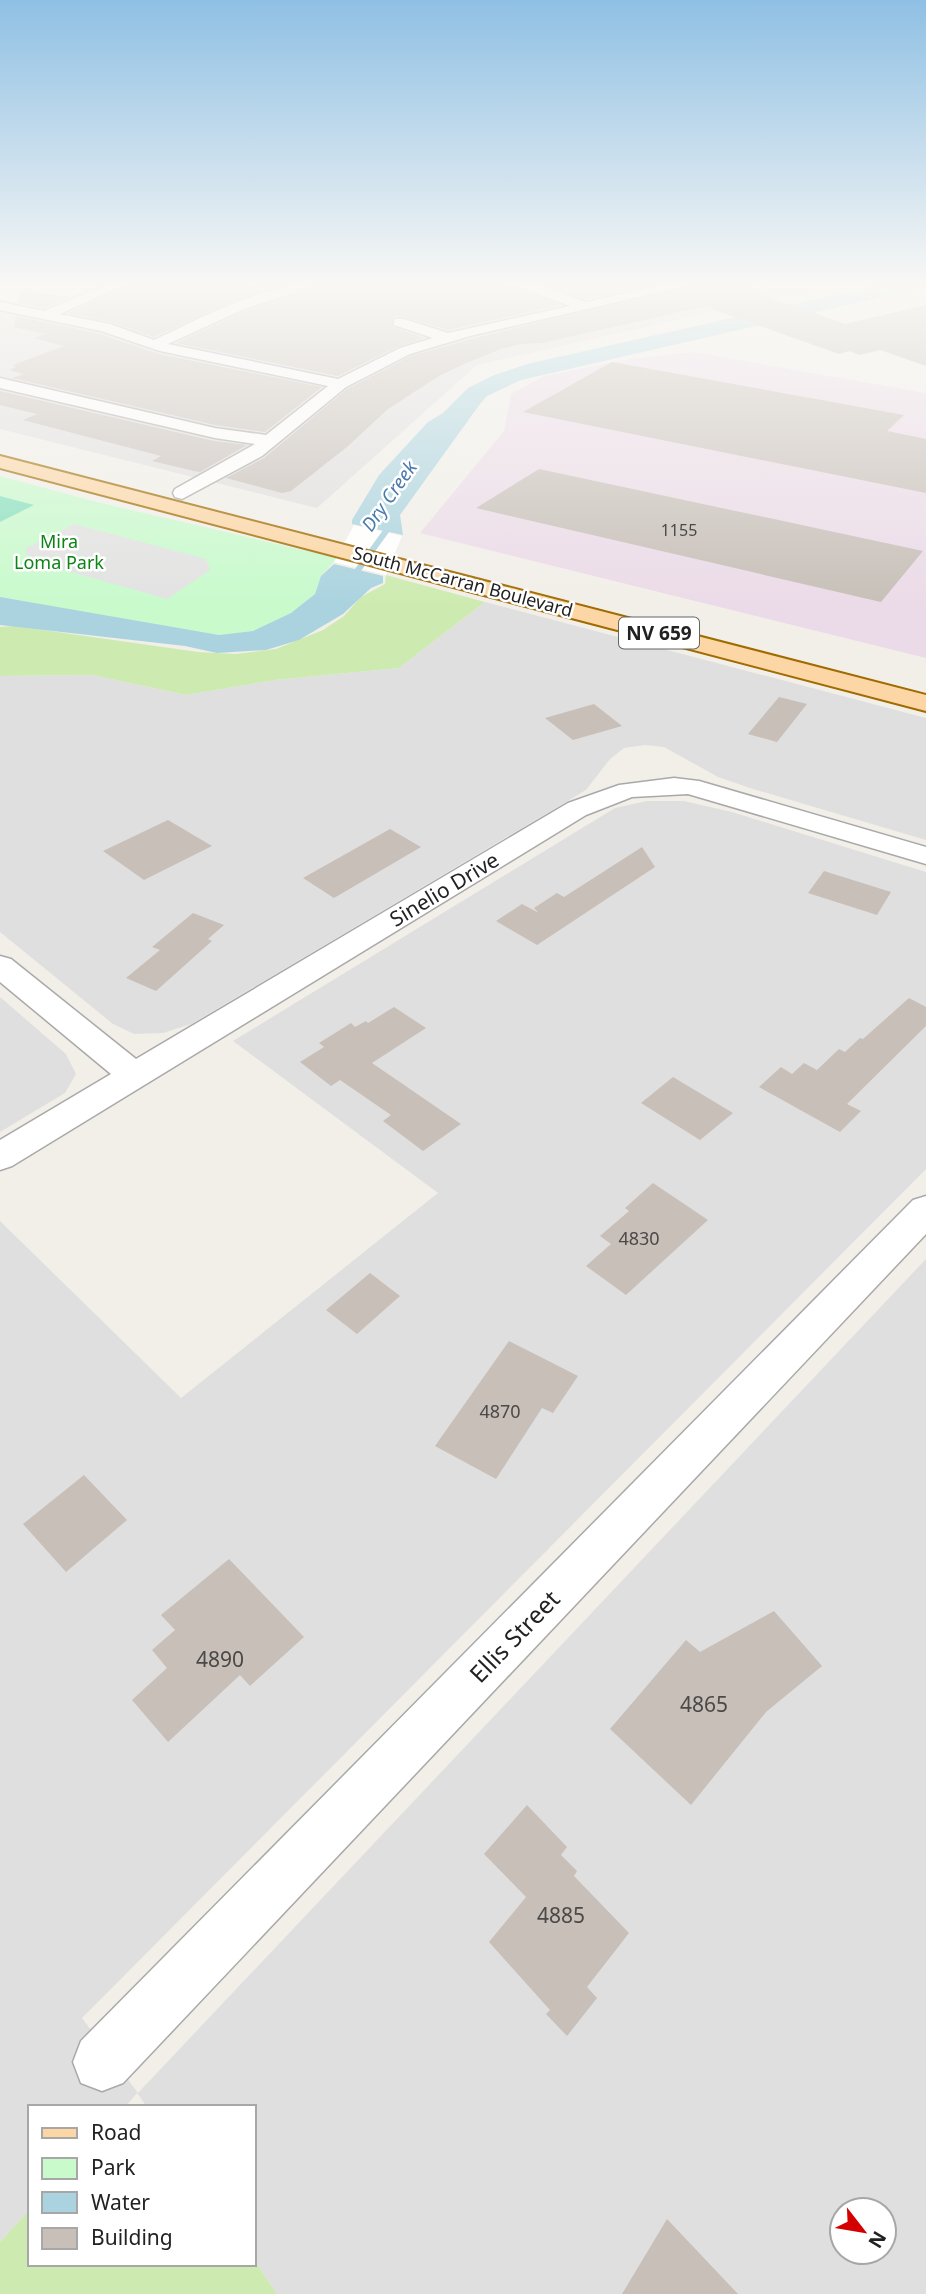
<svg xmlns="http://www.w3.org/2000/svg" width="926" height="2294" viewBox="0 0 926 2294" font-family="'Noto Sans',sans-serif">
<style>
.residential{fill:#e0dfdf;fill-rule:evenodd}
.industrial{fill:#ebdbe8}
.education{fill:#ffffe5}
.grass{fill:#cdebb0}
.park{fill:#c8facc}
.pitch{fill:#88e0be}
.parking{fill:#e2e2e2}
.water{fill:#aad3df}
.pier{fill:#fff}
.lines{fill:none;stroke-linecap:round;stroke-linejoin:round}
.stream{stroke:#aad3df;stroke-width:6}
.building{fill:#c7bfb8}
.street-casing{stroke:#a9a9a9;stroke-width:3}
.primary-casing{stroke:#a06b00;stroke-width:4}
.street{fill:#fff;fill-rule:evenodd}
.primary{fill:#fcd6a4;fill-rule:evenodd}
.labels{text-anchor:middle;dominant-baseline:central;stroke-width:5;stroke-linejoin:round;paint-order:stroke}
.far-number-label{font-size:16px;fill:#4b4948}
.far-park-label{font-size:18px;fill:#0c8416;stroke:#fff}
.far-street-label{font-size:18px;fill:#222;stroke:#fff}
.number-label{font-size:18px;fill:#4b4948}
.far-water-label{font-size:19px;font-style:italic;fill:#4a7aab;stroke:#fff}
.shield{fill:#fff;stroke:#646464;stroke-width:2}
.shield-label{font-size:19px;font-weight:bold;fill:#222}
.street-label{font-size:21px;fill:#222;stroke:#fff}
.near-number-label{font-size:21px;fill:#4b4948}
.near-street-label{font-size:24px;fill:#222;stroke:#fff}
</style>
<rect width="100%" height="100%" fill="#f2efe9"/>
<path class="residential" d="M0 284H837L477 365 317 508 0 429Z
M485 602 926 718V840L750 788 718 777 664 747 645 745 624 748 610 759 586 790 191 1024 163 1033 134 1034 113 1024 0 932V676L92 675 186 695 275 680 399 668Z
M647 801H684L732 812 926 872V1169L82 2018 138 2093 926 1259V2294H277L254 2260V2107H147L137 2093 125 2107H30V2209L0 2242V1221L181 1398 438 1193 233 1041 615 808ZM842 2210H884V2252H842Z
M0 997 66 1054 76 1074 65 1093 0 1132Z"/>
<path class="industrial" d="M693 352 926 393V658L420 533 504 431 511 394 544 376 631 359Z"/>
<path class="education" d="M0 284H108L46 307 0 299Z"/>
<path class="grass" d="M386 575 485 602 399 668 275 680 186 695 92 675 0 676V627L15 626 198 652 236 654 276 649 323 630 344 616 361 597 385 584Z
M30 2209V2264H254V2260L277 2294H0V2242Z"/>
<path class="park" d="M0 476 97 502 337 558 321 576 315 594 291 613 253 631 219 635 0 600Z"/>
<path class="pitch" d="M0 496 34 505 0 522Z"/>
<path class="parking" d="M74 524 206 559 210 570 167 599 29 560 25 549Z"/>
<path class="water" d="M883 284H926V287L521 380 487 396 480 404 400 515 403 535 352 524V520L379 475 428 422 443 413 468 388 492 376 527 364Z
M334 564 383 576V583L371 588 343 614 299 640 266 650 217 653 185 646 0 625V597L219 635 253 631 291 613 315 594 321 576Z"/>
<path class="pier" d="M354 525 402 536 386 575 334 562Z"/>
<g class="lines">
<path class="stream" d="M350 581 394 520"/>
</g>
<path class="building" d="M129 284H288L233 301 154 337 111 322 68 313Z
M321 284H510L561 305 448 330 405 317 394 316 391 319 393 327 424 338 399 346 338 376 176 343 243 312Z
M542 284H653L586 299Z
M696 284H751L752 291 845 324 926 305V366L880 350 860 355 849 351 839 354 712 309 711 305 542 343 521 344 501 349 464 364 439 376 388 409 347 447 291 491 282 493 226 478 264 458 347 389 411 356 471 339Z
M21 289 70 297 44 308 18 303Z
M16 316 100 334 159 354 322 387 265 432 215 425 12 378 24 374 9 370 16 367 13 365 64 346 34 338 45 334 14 327Z
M612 362 904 415 887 431 926 439V493L523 412Z
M0 391 214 441 247 445 200 472 194 471 152 461 161 456 23 420 37 414 0 405Z
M539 469 923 551 881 602 476 508Z
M779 697 807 704 777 742 748 734Z
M594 704 622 726 573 740 545 718Z
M168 820 212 846 144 880 103 851Z
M390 829 421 847 334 898 303 878Z
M642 847 655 867 537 945 496 921 522 904 539 913 534 908 557 893 564 897Z
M824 871 891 892 877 915 808 893Z
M193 913 224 925 208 939 212 941 156 991 126 978 160 950 152 947Z
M909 998 926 1007V1026L847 1104 861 1111 840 1132 759 1087 781 1067 792 1074 804 1063 817 1070 839 1049 845 1052 860 1038 863 1039Z
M394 1007 426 1028 372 1063 461 1124 423 1151 383 1121 391 1115 340 1080 331 1086 300 1062 324 1047 319 1043 351 1023 355 1027 366 1021 368 1023Z
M673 1077 733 1113 700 1140 641 1103Z
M653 1183 708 1220 626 1295 586 1266 611 1244 600 1236 629 1211 625 1208Z
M370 1273 400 1296 357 1334 326 1310Z
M509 1341 578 1376 553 1413 542 1408 496 1479 435 1446Z
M84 1475 127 1520 66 1572 23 1524Z
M229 1559 304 1637 250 1686 240 1675 168 1742 132 1700 167 1668 152 1650 175 1630 161 1615Z
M774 1611 822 1666 766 1712 691 1805 610 1729 686 1640 700 1652Z
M527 1805 567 1847 561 1855 577 1871 574 1876 629 1933 587 1987 597 1998 567 2036 546 2014 550 2010 489 1942 526 1897 484 1854Z
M667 2219 738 2294H622Z"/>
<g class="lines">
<g class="street-casing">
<path id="street" d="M107 284H126L60 314 110 324 154 340C206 316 261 284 319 284L242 310 168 344 338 379 400 348 433 338 394 325V319H404L448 333 570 306 512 284H533L586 302 667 284H694L470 336 410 354 346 387 262 456 182 499 175 497 173 493 175 489 255 444 215 438 0 388V378L215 428 266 435 328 386 160 351 101 331 0 310V302L44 311Z
M674 778 699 781 926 847V864L688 794 632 797 586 815 12 1166 0 1170V1140L111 1074 0 982V956L11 959 136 1059 568 803 619 785Z
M926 1196V1234L123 2083 102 2091 81 2083 73 2062 81 2041 913 1200Z"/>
</g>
<g class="primary-casing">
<path id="primary" d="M0 456 926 695V711L0 468Z"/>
</g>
<use href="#street" class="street"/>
<use href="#primary" class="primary"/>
</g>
<linearGradient id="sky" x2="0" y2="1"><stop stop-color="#8fc0e4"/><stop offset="0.47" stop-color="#f9f8f5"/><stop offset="1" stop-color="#f9f8f5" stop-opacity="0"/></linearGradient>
<rect width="926" height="606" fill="url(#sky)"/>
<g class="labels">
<g class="far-number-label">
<text x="679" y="530">1155</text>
</g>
<g class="far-park-label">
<text x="59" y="541">Mira<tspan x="59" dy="21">Loma Park</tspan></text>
</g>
<g class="far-street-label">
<text transform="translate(463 581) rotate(15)">South McCarran Boulevard</text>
</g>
<g class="number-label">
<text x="639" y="1238">4830</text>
<text x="500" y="1411">4870</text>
</g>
<g class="far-water-label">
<text transform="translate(389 496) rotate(-55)">Dry Creek</text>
</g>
<rect class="shield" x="619" y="617.5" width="80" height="31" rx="5"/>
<g class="shield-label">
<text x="659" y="633">NV 659</text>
</g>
<g class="street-label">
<text transform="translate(444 889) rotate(-31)">Sinelio Drive</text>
</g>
<g class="near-number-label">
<text x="220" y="1659">4890</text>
<text x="704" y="1704">4865</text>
<text x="561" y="1915">4885</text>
</g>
<g class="near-street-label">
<text transform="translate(514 1636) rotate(-46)">Ellis Street</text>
</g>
</g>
<rect x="28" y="2105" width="228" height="161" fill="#ffffff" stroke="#a7a7a7" stroke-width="2"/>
<rect x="42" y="2128" width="35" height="10" fill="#fcd6a4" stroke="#a7a7a7" stroke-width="2"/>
<text x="91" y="2140" font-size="21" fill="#222222">Road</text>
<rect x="42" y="2158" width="35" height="21" fill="#c8facc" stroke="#a7a7a7" stroke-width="2"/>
<text x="91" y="2175" font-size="21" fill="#222222">Park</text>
<rect x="42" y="2192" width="35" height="21" fill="#aad3df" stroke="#a7a7a7" stroke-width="2"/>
<text x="91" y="2210" font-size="21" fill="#222222">Water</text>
<rect x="42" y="2228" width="35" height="21" fill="#c7bfb8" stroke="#a7a7a7" stroke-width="2"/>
<text x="91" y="2245" font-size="21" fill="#222222">Building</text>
<g transform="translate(863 2231) rotate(121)"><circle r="33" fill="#ffffff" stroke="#a7a7a7" stroke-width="2"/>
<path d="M0-5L12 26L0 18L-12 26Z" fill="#d40000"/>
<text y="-10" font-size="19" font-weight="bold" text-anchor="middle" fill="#222222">N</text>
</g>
</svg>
